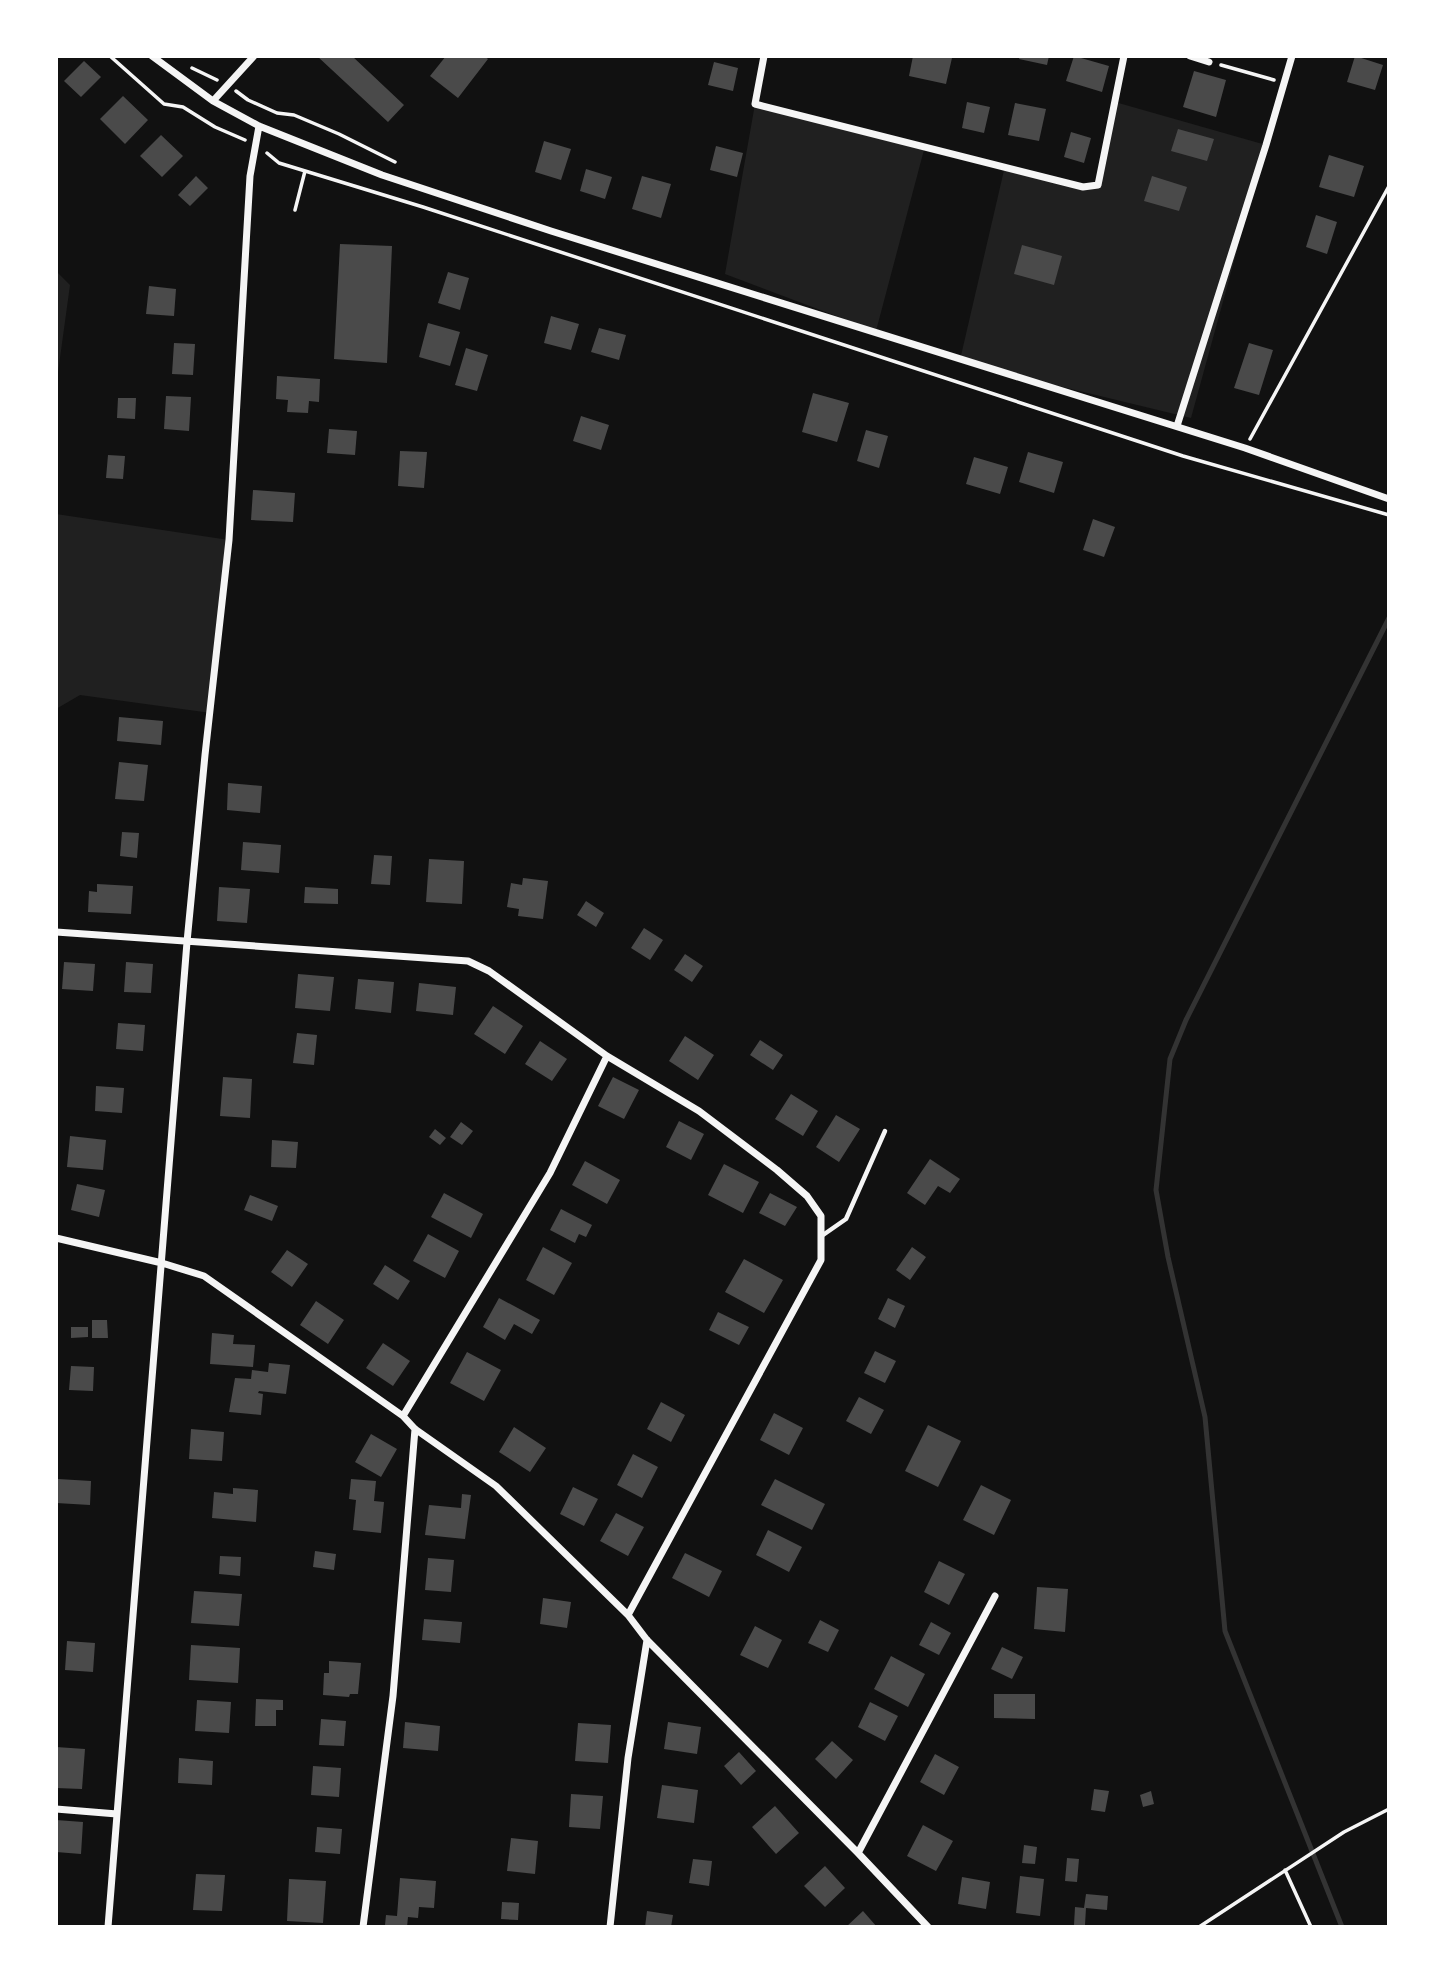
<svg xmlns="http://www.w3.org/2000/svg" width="1445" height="1983" viewBox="0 0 1445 1983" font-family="Spectral,serif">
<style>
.green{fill:#202020}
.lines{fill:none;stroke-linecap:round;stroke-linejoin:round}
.stream{stroke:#333;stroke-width:5}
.building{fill:#4a4a4a}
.path{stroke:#f5f5f5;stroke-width:3.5}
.service{stroke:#f5f5f5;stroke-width:4.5}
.minor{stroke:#f5f5f5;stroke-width:7}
</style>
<rect width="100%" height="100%" fill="#111"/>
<path class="green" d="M1115 102 1266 145 1191 418 1034 380 960 360 1005 166 1083 187 1098 185Z
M755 104 925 146 876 331 725 274Z
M56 271 70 285 56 387Z
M56 514 229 540 211 713 80 695 56 709Z"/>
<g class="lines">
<path class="stream" d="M1342 1927 1225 1631 1205 1417 1168 1257 1156 1190 1170 1059 1186 1020 1389 618"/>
</g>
<path class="building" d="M317 56H352L404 105 388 122Z
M446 56H484L488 59 458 98 430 76Z
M913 56 952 58 946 84 909 76Z
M1020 56H1049L1047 65 1019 59Z
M1074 56 1109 66 1102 92 1066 81Z
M1355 56 1383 65 1375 90 1347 82Z
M84 61 101 77 81 97 64 81Z
M714 62 738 68 733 91 708 85Z
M1194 71 1226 80 1216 117 1183 107Z
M123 96 148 120 125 144 100 119Z
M967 102 990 107 984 133 962 128Z
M1015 103 1046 109 1039 141 1008 135Z
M1178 129 1214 139 1207 161 1171 151Z
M1071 132 1091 138 1084 163 1064 157Z
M161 135 183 156 162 177 140 156Z
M544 141 571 149 561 180 535 172Z
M716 146 743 153 737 177 710 170Z
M1329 155 1364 166 1354 197 1319 187Z
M586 169 612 177 605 199 580 191Z
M196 176 208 188 190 206 178 195Z
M642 176 671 184 661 218 632 209Z
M1152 176 1187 187 1179 211 1144 201Z
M1316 215 1337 222 1327 254 1306 247Z
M340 244 392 246 387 363 334 359Z
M1022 245 1062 256 1054 285 1014 274Z
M448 272 469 278 460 310 438 303Z
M149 286 176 289 174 316 146 314Z
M551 316 579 324 571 350 544 343Z
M428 323 460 332 450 366 419 357Z
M599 328 626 335 619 360 591 352Z
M174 343 195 344 193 375 172 374Z
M1249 343 1273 350 1259 395 1234 388Z
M466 348 488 355 477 391 455 385Z
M277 376 320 379 319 402 309 401 308 413 287 412 288 400 276 399Z
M813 393 849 403 837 442 802 432Z
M166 396 191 397 189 431 164 429Z
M118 398H136L135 419 117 418Z
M581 416 609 425 601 450 573 441Z
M329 429 357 431 355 455 327 453Z
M866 430 888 436 879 468 857 461Z
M400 451 427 452 424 488 398 486Z
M1028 452 1063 462 1054 493 1019 482Z
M108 455 125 456 123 479 106 478Z
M974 457 1008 467 1000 494 966 484Z
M253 490 295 493 293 522 251 520Z
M1093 519 1115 527 1104 557 1083 550Z
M119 717 163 721 161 745 117 741Z
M119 762 148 765 144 801 115 799Z
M228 783 262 786 260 813 227 810Z
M122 832 139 833 137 858 120 856Z
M243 842 281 845 279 873 241 870Z
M374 855 392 856 390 885 371 884Z
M429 859 464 861 462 904 426 902Z
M523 878 548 881 543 919 518 916 519 909 507 907 511 883 522 885Z
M97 884 133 886 131 914 88 912 89 891 97 892Z
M219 887 250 889 247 923 217 921Z
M305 887 338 889V904L304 903Z
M586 901 604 913 596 927 577 915Z
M644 928 663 940 650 960 631 948Z
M685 954 703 966 692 982 674 970Z
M64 962 95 964 93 991 62 989Z
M126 962 153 964 151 993 124 992Z
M298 974 334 977 330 1011 295 1008Z
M358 979 394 982 391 1013 355 1009Z
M419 983 456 987 453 1015 416 1011Z
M493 1006 523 1026 505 1054 474 1034Z
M118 1023 145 1025 143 1051 116 1049Z
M297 1033 317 1035 314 1065 293 1063Z
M685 1036 714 1055 698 1080 669 1061Z
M760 1040 783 1055 773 1070 750 1055Z
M540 1041 567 1059 552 1081 525 1064Z
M223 1077 252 1079 250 1118 220 1116Z
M613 1077 639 1090 624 1119 598 1106Z
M96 1086 124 1088 122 1113 95 1111Z
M791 1094 818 1111 803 1136 775 1119Z
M836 1115 860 1129 839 1162 816 1147Z
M679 1121 704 1134 691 1160 666 1147Z
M461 1122 473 1131 462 1145 450 1137Z
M435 1129 446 1138 440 1145 429 1137Z
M70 1136 106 1140 103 1170 67 1167Z
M272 1140 298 1142 296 1168 271 1167Z
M930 1159 960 1179 950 1193 938 1186 925 1205 907 1193Z
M585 1161 620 1180 607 1204 572 1185Z
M724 1164 759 1182 743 1213 708 1195Z
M77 1184 105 1190 99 1217 71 1210Z
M444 1193 483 1214 471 1238 431 1217Z
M770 1193 797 1207 785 1226 759 1213Z
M250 1195 278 1206 272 1221 244 1210Z
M561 1209 592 1225 586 1237 579 1234 575 1243 550 1230Z
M428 1234 459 1251 445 1278 413 1261Z
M543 1247 572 1263 554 1295 526 1280Z
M912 1247 926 1257 910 1280 896 1270Z
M287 1250 308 1264 292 1287 271 1272Z
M744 1259 783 1280 764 1313 725 1292Z
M385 1265 410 1281 398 1300 373 1284Z
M499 1298 540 1320 532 1334 514 1324 505 1340 483 1327Z
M888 1298 905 1306 895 1328 878 1319Z
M316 1301 344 1320 328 1344 300 1325Z
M718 1312 749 1327 739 1345 709 1330Z
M92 1320H107L108 1338H92Z
M71 1327H88V1337L71 1338Z
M212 1333 234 1335 233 1344 255 1345 253 1367 210 1364Z
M383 1343 410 1361 393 1386 366 1368Z
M875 1351 896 1361 885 1383 864 1373Z
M467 1352 501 1370 484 1401 450 1383Z
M269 1363 290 1365 286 1394 259 1391 258 1393 263 1394 261 1415 229 1412 235 1378 251 1379 252 1370 268 1372Z
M71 1366 94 1367 93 1391 69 1390Z
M859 1397 884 1410 871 1434 846 1421Z
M661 1402 685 1415 671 1442 647 1429Z
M774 1413 803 1428 789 1455 760 1440Z
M928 1425 961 1441 938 1487 905 1471Z
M514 1427 546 1448 530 1472 499 1452Z
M191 1429 224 1432 222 1461 189 1459Z
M371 1434 397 1449 381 1477 355 1462Z
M633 1454 658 1467 642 1498 617 1485Z
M58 1479 91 1481 90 1505 56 1503Z
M351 1479 376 1481 374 1501 384 1502 381 1533 353 1530 356 1500 349 1499Z
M775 1479 825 1504 812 1530 761 1505Z
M981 1485 1011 1500 994 1535 963 1520Z
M573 1487 598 1499 584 1526 560 1514Z
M233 1488 258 1490 256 1522 212 1518 214 1492 233 1494Z
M462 1494 471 1495 465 1539 425 1535 429 1505 461 1508Z
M616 1513 644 1527 628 1556 600 1541Z
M768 1530 802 1547 789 1572 756 1555Z
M315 1551 336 1554 334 1570 313 1567Z
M685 1553 722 1571 709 1597 672 1578Z
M220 1556 241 1557 240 1576 219 1574Z
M428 1558 454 1560 451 1592 425 1590Z
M939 1561 965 1574 949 1605 924 1592Z
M1037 1587 1068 1589 1065 1632 1034 1629Z
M194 1591 242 1594 239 1626 191 1623Z
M543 1598 571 1602 567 1628 540 1624Z
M424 1619 462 1622 460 1643 422 1640Z
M820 1620 839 1630 828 1652 808 1643Z
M931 1622 951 1633 939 1655 919 1645Z
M755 1626 782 1640 768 1668 740 1655Z
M67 1641 95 1643 93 1672 65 1670Z
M191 1645 240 1648 238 1683 189 1680Z
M1002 1647 1023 1657 1012 1679 991 1669Z
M891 1656 925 1674 908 1707 874 1689Z
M329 1661 361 1663 358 1694H350L349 1697 323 1695 324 1673H329Z
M994 1694H1035V1719L994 1718Z
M256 1699 283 1700V1710H276V1726H255Z
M197 1700 231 1702 229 1733 195 1731Z
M870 1702 898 1716 885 1741 858 1727Z
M321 1719 346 1721 344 1746 319 1745Z
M405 1722 440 1726 438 1751 403 1748Z
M668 1722 701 1727 697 1754 664 1749Z
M578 1723 611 1725 608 1763 575 1761Z
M832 1741 853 1760 836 1779 815 1759Z
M56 1747 85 1749 82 1789 56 1788Z
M739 1752 756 1771 741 1785 724 1766Z
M935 1754 959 1767 944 1795 920 1782Z
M179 1758 213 1761 212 1785 178 1783Z
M313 1766 341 1768 339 1797 311 1795Z
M662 1785 698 1790 694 1823 657 1818Z
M1094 1789 1109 1791 1105 1812 1091 1810Z
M1151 1791 1154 1804 1143 1807 1140 1795Z
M571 1794 603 1796 600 1829 569 1827Z
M775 1806 799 1833 776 1854 752 1827Z
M56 1820 83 1822 81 1854 56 1852Z
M923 1825 953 1841 936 1871 907 1856Z
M317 1827 342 1829 340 1854 315 1852Z
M511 1838 538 1841 535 1874 507 1871Z
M1024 1845 1037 1847 1035 1864 1022 1863Z
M1067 1858 1079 1859 1077 1882 1065 1881Z
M693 1859 712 1861 709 1886 689 1883Z
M825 1866 845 1888 825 1907 804 1886Z
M196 1874 225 1875 222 1911 193 1910Z
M1020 1876 1044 1879 1040 1916 1016 1913Z
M962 1877 990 1882 986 1909 958 1904Z
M400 1878 436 1881 434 1908 419 1907 418 1918 408 1917 407 1927 385 1925 386 1915 397 1916Z
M289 1879 326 1881 323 1923 287 1921Z
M1086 1894 1108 1896 1107 1910 1086 1908 1085 1925H1074L1075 1907 1084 1908Z
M502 1902 519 1903 518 1920 501 1919Z
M647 1911 673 1915 671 1927H645Z
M863 1911 877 1927H846Z"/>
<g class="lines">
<path class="path" d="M110 56 164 104 183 107 215 127 245 140
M1221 65 1274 80
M192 68 217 80
M236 91 248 100 277 113 294 115 339 134 395 162
M267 153 279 163 423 207 1183 456 1389 515
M295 210 305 171
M1250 439 1389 186
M1285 1870 1311 1927
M1199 1927 1344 1832 1389 1809"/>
<path class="service" d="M823 1235 846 1219 885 1131"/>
<path class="minor" d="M152 56 213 101 259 126 382 175 551 231 1245 448 1389 499
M764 56 755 104 1083 187 1098 185 1124 56
M1190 56 1209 62
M213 101 254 56
M1177 426 1266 145 1292 56
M56 932 468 961 489 971 607 1056 699 1111 777 1170 807 1196 821 1216V1260L628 1615
M56 1238 162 1263 204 1276 403 1416 415 1429 496 1486 628 1615 647 1640 858 1853 928 1927
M403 1416 550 1173 607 1056
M56 1809 117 1814
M858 1853 995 1596
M108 1927 187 942 205 755 229 540 250 176 259 126
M363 1927 393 1696 415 1429
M610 1927 628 1758 647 1640"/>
</g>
<rect width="1445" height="1983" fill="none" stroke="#ffffff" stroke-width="116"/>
</svg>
